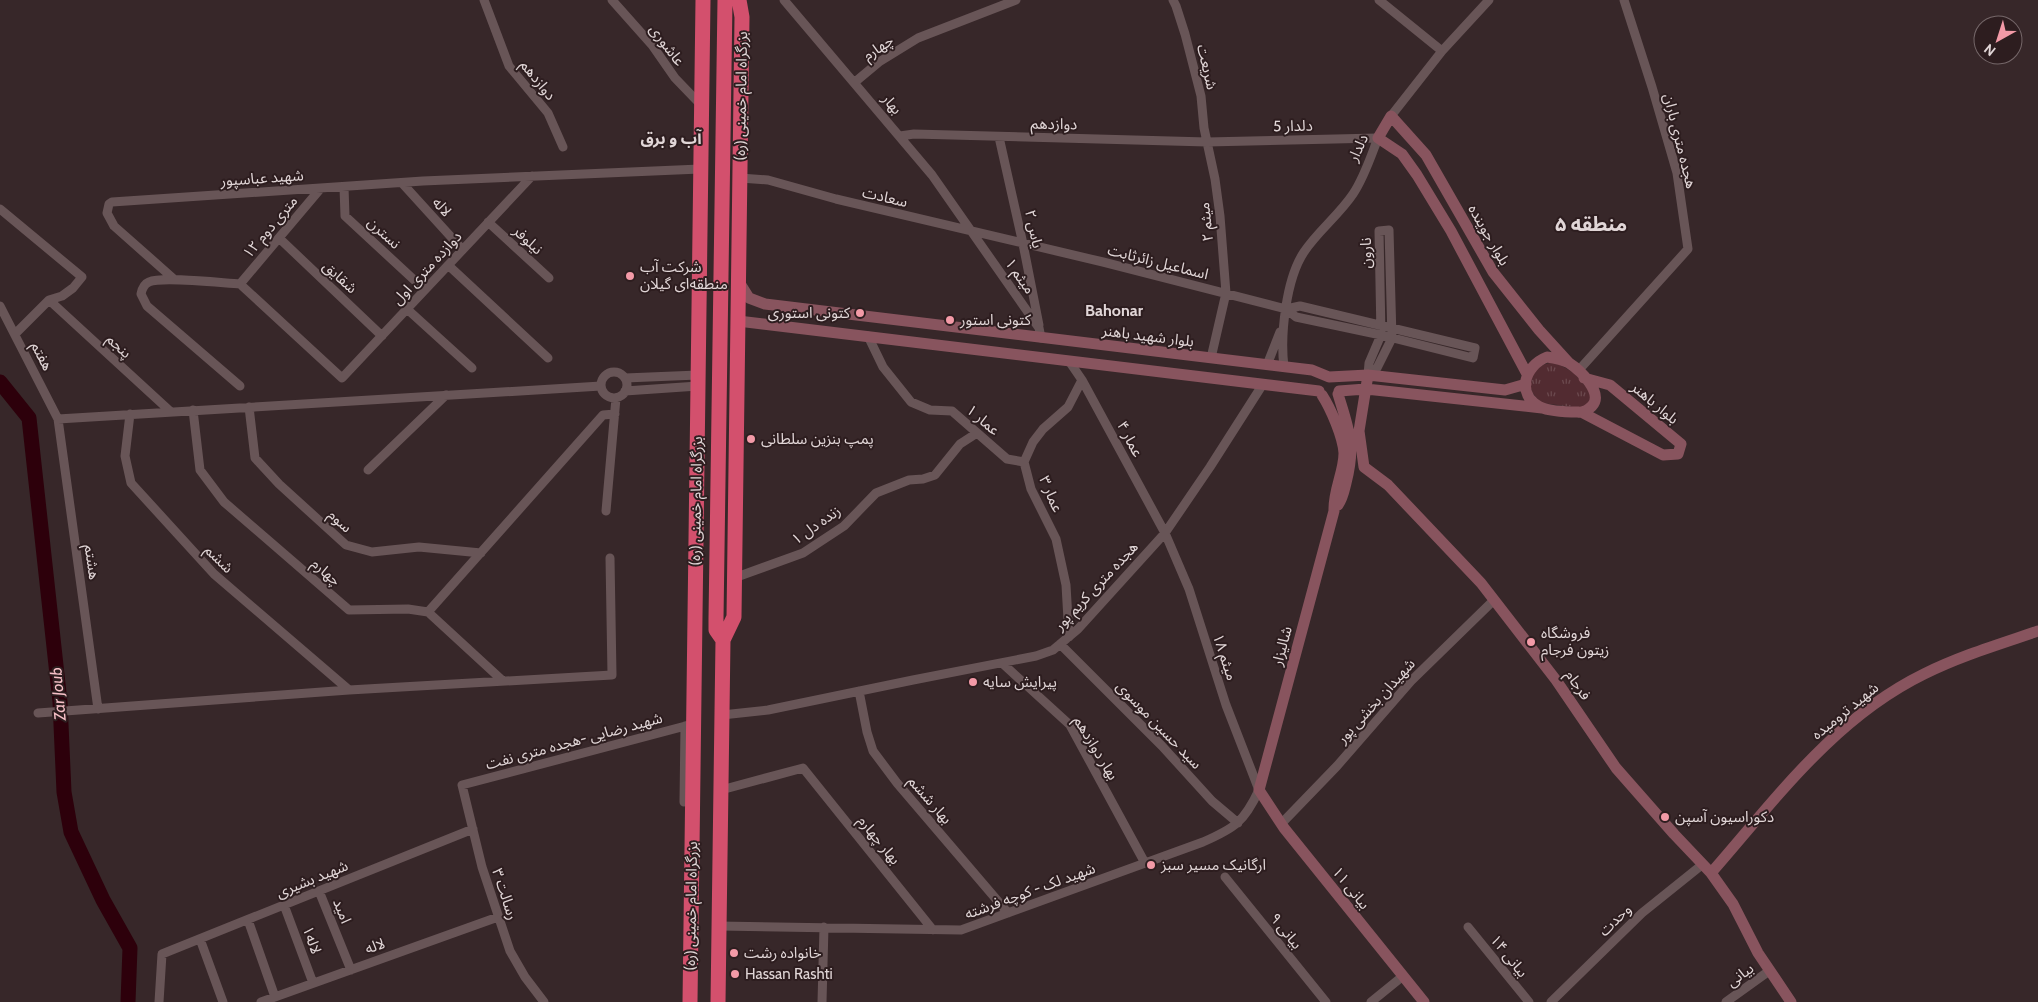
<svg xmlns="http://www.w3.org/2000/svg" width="2038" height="1002" viewBox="0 0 2038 1002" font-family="Cabin,'Noto Sans Arabic',sans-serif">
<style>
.grass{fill:url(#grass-tufts)}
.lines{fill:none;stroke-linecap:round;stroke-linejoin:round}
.river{stroke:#2d000b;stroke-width:15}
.street{stroke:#685557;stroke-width:9}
.secondary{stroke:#88545e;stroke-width:11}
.highway{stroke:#d3506d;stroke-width:15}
.poi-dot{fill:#f39aa7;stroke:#2d1d1f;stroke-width:2}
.labels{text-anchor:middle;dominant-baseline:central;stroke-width:4;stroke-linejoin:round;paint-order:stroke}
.street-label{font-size:15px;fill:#e1d6d7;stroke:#2d1d1f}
.poi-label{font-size:15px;fill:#e1d6d7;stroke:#2d1d1f;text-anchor:start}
.neighbourhood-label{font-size:16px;font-weight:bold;fill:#e1d6d7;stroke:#2d1d1f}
.water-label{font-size:16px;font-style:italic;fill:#f7c0c7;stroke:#2d1d1f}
.district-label{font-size:20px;font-weight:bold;fill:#e1d6d7;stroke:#2d1d1f}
</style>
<defs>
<pattern id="grass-tufts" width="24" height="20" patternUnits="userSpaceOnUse" patternTransform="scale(1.25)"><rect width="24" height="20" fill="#522b31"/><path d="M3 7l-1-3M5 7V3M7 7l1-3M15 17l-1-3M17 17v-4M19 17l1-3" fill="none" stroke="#6b494e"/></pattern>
</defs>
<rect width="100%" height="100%" fill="#372729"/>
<path class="grass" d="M1555 362 1574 373 1591 393 1589 403 1581 408 1542 403C1521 386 1529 365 1555 362Z"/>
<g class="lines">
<path class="river" d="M0 382 29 418 60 702 64 792 71 832 103 900 130 948 128 1002"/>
<path class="street" d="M484 0 509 66 548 113 563 147
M612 0 652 45 675 78 701 105
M784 0 932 175 1039 328 1041 338
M1173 0 1176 6 1185 34 1201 96 1204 128 1215 179 1220 216 1226 293 1211 358
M1379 0 1442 51
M855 82 879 62 918 38 1016 0
M1391 116 1442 51 1489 0
M900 136 914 134 1207 142 1378 138C1371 156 1364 178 1353 194 1339 215 1318 231 1304 252 1286 279 1280 335 1284 367
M999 137 1023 244 1039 325
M740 178 768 180 836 199 1103 262 1286 309 1296 317 1381 335 1473 358 1475 348 1300 306 1286 309
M402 183 462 249
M344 187 345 216 425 290
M0 209 82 277 73 288 62 296 49 300 15 334
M488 222 549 278
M1389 230 1392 338 1377 368 1368 375 1369 363 1381 335 1379 231Z
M279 238 382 336
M448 265 548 358
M175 280 114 226 107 213 109 204 112 202 423 181 700 169
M240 284 321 188
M49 300 171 412
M0 306 58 419 98 709
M407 309 472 368
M868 336 883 367 911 402 930 410 952 411 1007 459 1024 462
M1267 365 1280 332
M1578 371 1688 249 1677 173 1652 87 1624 0
M601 385a13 13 0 1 1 26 0a13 13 0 1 1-26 0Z
M625 378 698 375
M240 386 147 306 141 294C142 289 144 284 149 282 162 276 222 283 240 284L342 378 532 176
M625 391 698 386
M249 407 255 458 279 484 346 545 372 552 419 547 481 553
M193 410 200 470 224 502 349 610 408 609 428 612 503 681
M130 414 125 456 131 483 214 574 349 690
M58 419 601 386
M368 470 446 395
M606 511 616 398
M734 578 803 553 844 526 876 493 909 480 923 479 935 475 960 444 977 433
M428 612 603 415 615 414
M1069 637 1066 585 1056 539 1031 489 1024 462 1033 442 1043 429 1068 407 1082 380
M1060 644 1162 746 1212 801 1238 823
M1002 663 1070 725 1145 863
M859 691 867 732 873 751 897 783 1008 913
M38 713 349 690 612 675 610 558
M722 715 768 710 913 680 1036 656 1053 650 1078 629 1165 533 1210 467 1263 384
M721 790 803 768 933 930
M684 802 685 726
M1281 824 1337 766 1411 681 1494 600
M1225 877 1326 1002
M319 891 351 970
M284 905 313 983
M248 920 275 997
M719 926 961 930 1203 842C1235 828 1244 822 1259 790L1226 705 1189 589 1165 533 1082 380 1069 361
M1468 927 1529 1002
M200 939 223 1002
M159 1002 162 954 473 829
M261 1002 498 917
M544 1002 525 977 510 951 482 867 462 785 693 724
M822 1002 824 927
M1371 1002 1403 976
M1551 1002 1642 913 1703 864
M1726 1002 1769 971"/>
<path class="secondary" d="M739 282 749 298 765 304 1312 370 1329 377 1368 375 1505 390 1526 384
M738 321 1319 391
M1547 357C1555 358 1562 359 1569 363 1580 370 1604 393 1592 406 1588 410 1584 413 1578 412 1567 412 1551 412 1540 407 1516 394 1524 366 1547 357Z
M1527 374 1451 231 1417 175 1402 154 1378 138 1391 116 1426 155 1493 272 1539 330 1569 363
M1368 375 1359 431 1364 467 1388 485 1481 583 1556 680 1616 768 1674 834 1711 873 1733 904 1758 953 1791 1002
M1339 391 1366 389 1542 408
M1338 394C1349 430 1356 445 1346 483 1344 491 1343 498 1338 505
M1322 395C1331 409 1343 437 1344 453 1344 472 1333 491 1334 511L1259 790 1284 828 1424 1002
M1583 413 1663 455 1678 454 1681 444 1610 385 1584 378
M1711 873C1775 800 1834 718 1924 674 1960 656 2000 644 2038 631"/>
<path class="highway" d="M723 640 716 630V619L725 0
M690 1002 703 0
M718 1002 723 640 734 617 742 17 739 0"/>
</g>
<g class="poi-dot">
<circle cx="630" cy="276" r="5"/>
<circle cx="860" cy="313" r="5"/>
<circle cx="950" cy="320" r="5"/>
<circle cx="751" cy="439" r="5"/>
<circle cx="1531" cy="642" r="5"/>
<circle cx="973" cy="682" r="5"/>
<circle cx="1665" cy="817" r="5"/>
<circle cx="1151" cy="865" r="5"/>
<circle cx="734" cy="953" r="5"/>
<circle cx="735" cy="974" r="5"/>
</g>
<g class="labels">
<g class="street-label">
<text transform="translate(667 45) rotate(53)">عاشوری</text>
<text transform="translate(878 48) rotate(-34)">چهارم</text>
<text transform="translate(1207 67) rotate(77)">شریعت</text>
<text transform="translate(538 80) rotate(51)">دوازدهم</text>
<text transform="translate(741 96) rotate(-89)">بزرگراه امام خمینی (ره)</text>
<text transform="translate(892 104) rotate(50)">بهار</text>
<text transform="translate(1054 124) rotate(1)">دوازدهم</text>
<text transform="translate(1293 126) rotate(-1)">دلدار 5</text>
<text transform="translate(1680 141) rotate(76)">هجده متری باران</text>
<text transform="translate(1358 148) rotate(-65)">دلدار</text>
<text transform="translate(262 178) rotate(-4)">شهید عباسپور</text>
<text transform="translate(885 197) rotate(13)">سعادت</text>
<text transform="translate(442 207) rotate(48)">لاله</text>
<text transform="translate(1206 222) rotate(-96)">میثم ۲</text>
<text transform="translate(270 227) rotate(-50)">۱۲ متری دوم</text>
<text transform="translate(1034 229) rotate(78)">یاس ۲</text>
<text transform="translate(384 233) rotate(43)">نسترن</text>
<text transform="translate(1489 235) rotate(60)">بلوار جوینده</text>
<text transform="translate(528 240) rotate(43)">نیلوفر</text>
<text transform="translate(1366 253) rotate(-90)">نارون</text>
<text transform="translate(1158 262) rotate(14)">اسماعیل زائرثابت</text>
<text transform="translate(427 268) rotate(-47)">دوازده متری اول</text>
<text transform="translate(1020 276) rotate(55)">میثم ۱</text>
<text transform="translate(340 277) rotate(43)">شقایق</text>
<text transform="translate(1148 336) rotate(7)">بلوار شهید باهنر</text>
<text transform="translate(119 346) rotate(43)">پنجم</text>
<text transform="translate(42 356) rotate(63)">هفتم</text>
<text transform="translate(1655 403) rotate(40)">بلوار باهنر</text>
<text transform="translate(983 420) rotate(40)">عمار ۱</text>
<text transform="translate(1130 439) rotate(62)">عمار ۴</text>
<text transform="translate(1051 494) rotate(67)">عمار ۳</text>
<text transform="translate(696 501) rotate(-89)">بزرگراه امام خمینی (ره)</text>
<text transform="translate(340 521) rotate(42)">سوم</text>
<text transform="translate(816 525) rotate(-35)">زنده دل ۱</text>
<text transform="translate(219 559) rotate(45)">ششم</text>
<text transform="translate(92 562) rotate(82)">هشتم</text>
<text transform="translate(326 572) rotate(41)">چهارم</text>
<text transform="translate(1096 586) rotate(-47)">هجده متری کریم پور</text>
<text transform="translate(1282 646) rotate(-75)">شالیزار</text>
<text transform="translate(1225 657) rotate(72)">میثم ۱۸</text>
<text transform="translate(1578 685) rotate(55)">فرجام</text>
<text transform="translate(1376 701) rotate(-48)">شهیدان بخشی پور</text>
<text transform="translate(1845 711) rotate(-39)">شهید ترومیده</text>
<text transform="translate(1159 725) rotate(46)">سید حسین موسوی</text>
<text transform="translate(574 741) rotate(-15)">شهید رضایی -هجده متری نفت</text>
<text transform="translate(1096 748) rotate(59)">بهار دوازدهم</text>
<text transform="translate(930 800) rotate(49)">بهار ششم</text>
<text transform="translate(879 840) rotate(51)">بهار چهارم</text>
<text transform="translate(312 879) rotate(-22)">شهید بشیری</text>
<text transform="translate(1351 888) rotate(51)">بیانی ۱۱</text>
<text transform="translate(1030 891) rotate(-20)">شهید لک - کوچه فرشته</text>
<text transform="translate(505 894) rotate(72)">رسالت ۳</text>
<text transform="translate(691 906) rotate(-89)">بزرگراه امام خمینی (ره)</text>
<text transform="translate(342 911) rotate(68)">امید</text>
<text transform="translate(1615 920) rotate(-44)">وحدت</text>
<text transform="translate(1286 931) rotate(51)">بیانی ۹</text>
<text transform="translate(312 940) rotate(70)">لاله۱</text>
<text transform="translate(375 946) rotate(-20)">لاله</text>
<text transform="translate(1509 956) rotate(51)">بیانی ۱۴</text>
<text transform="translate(1740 975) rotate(-36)">بیانی</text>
</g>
<g class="poi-label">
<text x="640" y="267">شرکت آب<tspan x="640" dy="17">منطقه‌ای گیلان</tspan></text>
<text x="850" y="313" text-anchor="end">کتونی استوری</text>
<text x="960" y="320">کتونی استور</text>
<text x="761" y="439">پمپ بنزین سلطانی</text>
<text x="1541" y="633">فروشگاه<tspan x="1541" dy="17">زیتون فرجام</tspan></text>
<text x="983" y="682">پیرایش سایه</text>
<text x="1675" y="817">دکوراسیون آسپن</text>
<text x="1161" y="865">ارگانیک مسیر سبز</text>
<text x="744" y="953">خانواده رشت</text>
<text x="745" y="974">Hassan Rashti</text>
</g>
<g class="neighbourhood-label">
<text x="671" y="138">آب و برق</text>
<text x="1114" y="310">Bahonar</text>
</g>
<g class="water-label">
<text transform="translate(58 694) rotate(-95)">Zar Joub</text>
</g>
<g class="district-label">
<text x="1591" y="224">منطقه ۵</text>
</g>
</g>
<g transform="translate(1998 40) rotate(219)"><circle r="24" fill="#2d1d1f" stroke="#756769"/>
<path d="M0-4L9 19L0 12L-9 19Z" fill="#f39aa7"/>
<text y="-8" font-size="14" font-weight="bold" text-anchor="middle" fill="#e1d6d7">N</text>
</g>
</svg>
